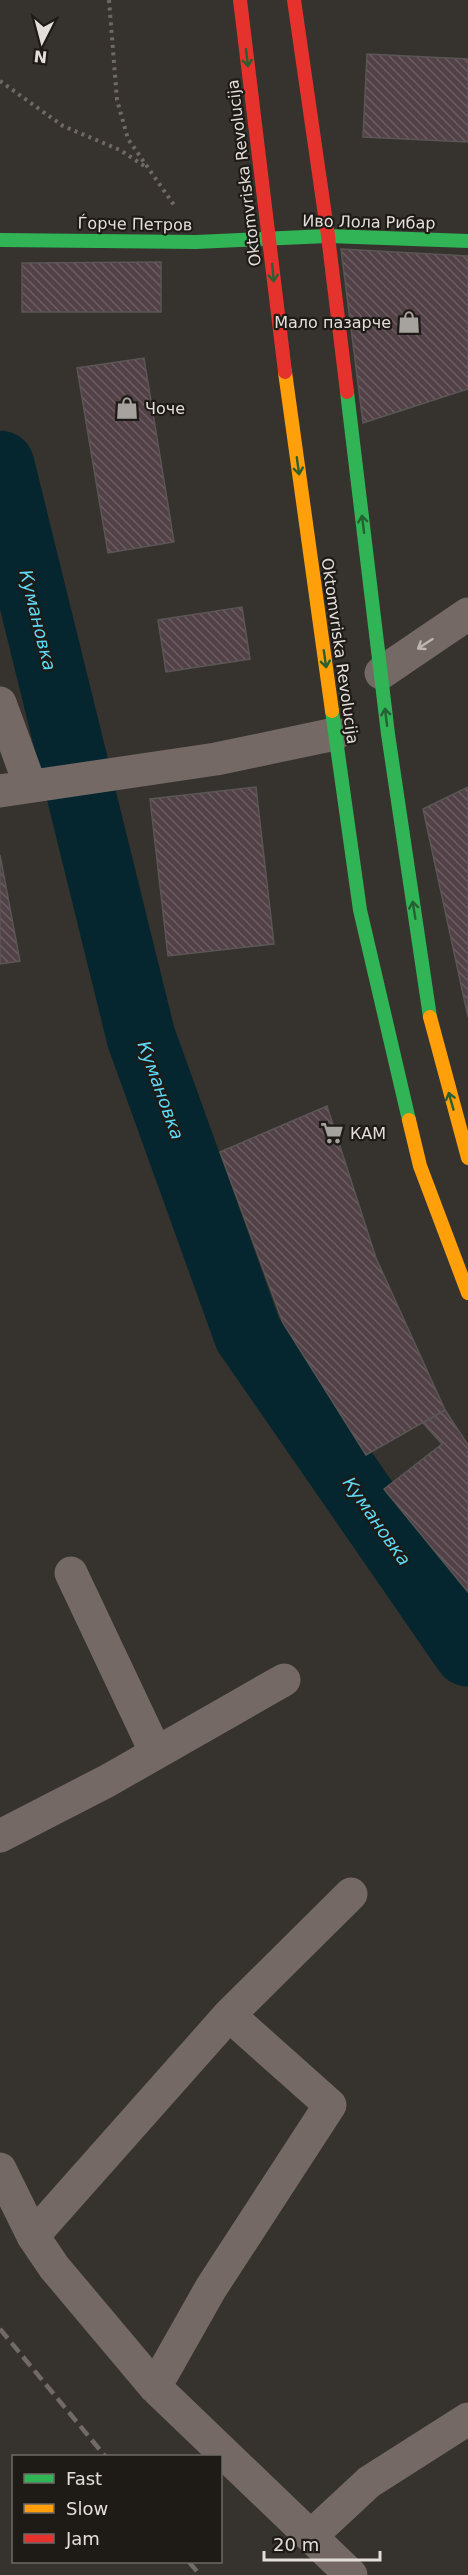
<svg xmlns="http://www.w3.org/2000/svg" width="468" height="2575" viewBox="0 0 468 2575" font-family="'DejaVu Sans',sans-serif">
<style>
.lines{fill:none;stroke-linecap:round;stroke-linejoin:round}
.river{stroke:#05262e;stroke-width:69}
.building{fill:url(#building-back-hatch);stroke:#5a5655;stroke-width:1.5}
.path{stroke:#706864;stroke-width:4;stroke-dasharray:3 4.5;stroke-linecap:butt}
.street{stroke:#746964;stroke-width:33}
.fast{stroke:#30b455;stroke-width:14}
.slow{stroke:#ff9f0a;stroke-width:14}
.jam{stroke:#e5322d;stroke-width:14}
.rail{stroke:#716a66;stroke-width:4.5;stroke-dasharray:12 6;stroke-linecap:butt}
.oneway{stroke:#266033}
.oneway2{stroke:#bcb5b0}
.labels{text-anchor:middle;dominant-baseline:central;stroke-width:4.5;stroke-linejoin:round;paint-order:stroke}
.street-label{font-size:16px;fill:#e3ded9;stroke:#1e1b17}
.poi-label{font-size:16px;fill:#e3ded9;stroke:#1e1b17;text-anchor:start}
.water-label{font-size:18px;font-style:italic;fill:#5dd9f6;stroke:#1e1b17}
</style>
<defs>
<pattern id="building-back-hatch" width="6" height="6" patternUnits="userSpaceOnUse" patternTransform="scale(1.5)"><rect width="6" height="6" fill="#524248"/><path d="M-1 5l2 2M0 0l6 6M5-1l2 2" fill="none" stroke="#6b5d62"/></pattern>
</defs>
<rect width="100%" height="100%" fill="#36322e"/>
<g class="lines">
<path class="river" d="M0 465 141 1037 248 1334 468 1652"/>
</g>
<path class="building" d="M367 54 468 59V142L363 137Z
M341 249 468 256V389L363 423Z
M161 262V312H22V263Z
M144 358 174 542 108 553 77 368Z
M242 607 250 659 166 672 158 620Z
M256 787 274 944 168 956 150 799Z
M468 787V1017L423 809Z
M0 855 20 961 0 964Z
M327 1106 376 1258 445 1410 366 1455 283 1323 220 1152Z
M445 1410 468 1445V1592L384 1489 442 1444 423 1423Z"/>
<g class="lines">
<path class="path" d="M109 0 117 100 128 139 174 205
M0 81 63 126 120 150 146 167"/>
<path class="street" d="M381 673 468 614
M0 703 30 785
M0 791 216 759 335 734
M71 1573 156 1753
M0 1836 107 1781 284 1680
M0 2169 33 2236 54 2267 155 2387 351 2575
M33 2236 229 2015 351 1894
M155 2387 211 2288 330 2105 229 2015
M312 2535 369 2482 468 2419"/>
<path class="fast" d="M0 240 196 242 328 236 468 241
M347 392 388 734 430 1017
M332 711 360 910 409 1120"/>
<path class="slow" d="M285 372 332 711
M430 1017 468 1158
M409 1120 420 1166 468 1293"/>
<path class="jam" d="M240 0 285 372
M294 0 328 236 347 392"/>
<path class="rail" d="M0 2329 105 2456
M189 2562 200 2575"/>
</g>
<defs><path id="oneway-shaft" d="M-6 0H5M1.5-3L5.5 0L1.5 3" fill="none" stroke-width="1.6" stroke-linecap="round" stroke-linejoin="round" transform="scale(1.5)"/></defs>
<g class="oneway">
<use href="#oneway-shaft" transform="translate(247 58) rotate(83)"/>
<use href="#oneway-shaft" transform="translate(273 273) rotate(85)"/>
<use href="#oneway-shaft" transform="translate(298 466) rotate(82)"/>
<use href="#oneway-shaft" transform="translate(363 524) rotate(-97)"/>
<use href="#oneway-shaft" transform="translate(325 659) rotate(82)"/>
<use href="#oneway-shaft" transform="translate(386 717) rotate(-97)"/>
<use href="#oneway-shaft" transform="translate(414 910) rotate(-99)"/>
<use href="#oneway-shaft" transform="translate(451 1101) rotate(-106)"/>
</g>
<use class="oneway2" href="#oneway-shaft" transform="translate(425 644) rotate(147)"/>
<defs>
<g id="shop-bare" transform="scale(1.8)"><path d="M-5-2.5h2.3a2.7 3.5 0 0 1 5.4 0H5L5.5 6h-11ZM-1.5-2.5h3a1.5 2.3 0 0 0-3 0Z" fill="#a6a29d" stroke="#1e1b17" stroke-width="2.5" paint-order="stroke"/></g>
<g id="supermarket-bare" transform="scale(1.8)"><path d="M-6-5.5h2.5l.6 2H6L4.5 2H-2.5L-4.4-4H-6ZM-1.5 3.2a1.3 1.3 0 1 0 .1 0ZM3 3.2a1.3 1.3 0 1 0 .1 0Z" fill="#a6a29d" stroke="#1e1b17" stroke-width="2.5" paint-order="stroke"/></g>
</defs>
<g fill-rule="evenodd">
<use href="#shop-bare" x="409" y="322"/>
<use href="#shop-bare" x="127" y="408"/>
<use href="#supermarket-bare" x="332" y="1133"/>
</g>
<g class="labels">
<g class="street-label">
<text transform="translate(244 173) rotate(-97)">Oktomvriska Revolucija</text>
<text transform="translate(369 222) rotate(1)">Иво Лола Рибар</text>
<text transform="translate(135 224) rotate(1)">Ѓорче Петров</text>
<text transform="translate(340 651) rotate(82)">Oktomvriska Revolucija</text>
</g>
<g class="poi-label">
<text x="391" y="322" text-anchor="end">Мало пазарче</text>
<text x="145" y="408">Чоче</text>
<text x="350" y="1133">КАМ</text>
</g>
<g class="water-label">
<text transform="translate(38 620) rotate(76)">Кумановка</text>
<text transform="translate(161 1090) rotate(70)">Кумановка</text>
<text transform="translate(377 1521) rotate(55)">Кумановка</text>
</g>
</g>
<rect x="12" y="2455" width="210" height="108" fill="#1e1b17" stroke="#6d6965" stroke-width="1.5"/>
<rect x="24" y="2474" width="30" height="9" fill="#30b455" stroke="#6d6965" stroke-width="1.5"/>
<text x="66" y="2485" font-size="18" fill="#e3ded9">Fast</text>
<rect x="24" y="2504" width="30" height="9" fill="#ff9f0a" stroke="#6d6965" stroke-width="1.5"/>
<text x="66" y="2515" font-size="18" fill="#e3ded9">Slow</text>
<rect x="24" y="2534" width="30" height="9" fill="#e5322d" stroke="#6d6965" stroke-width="1.5"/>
<text x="66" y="2545" font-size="18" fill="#e3ded9">Jam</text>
<g transform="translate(42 42) rotate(186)" stroke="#1e1b17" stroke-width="4.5" paint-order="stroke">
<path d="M0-4.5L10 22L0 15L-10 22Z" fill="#e3ded9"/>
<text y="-9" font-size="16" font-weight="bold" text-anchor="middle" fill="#e3ded9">N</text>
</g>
<path d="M264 2551v9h116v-9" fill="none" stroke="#e3ded9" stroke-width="3"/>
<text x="273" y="2551" font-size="18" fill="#e3ded9" stroke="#1e1b17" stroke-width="4.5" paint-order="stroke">20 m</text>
</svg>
